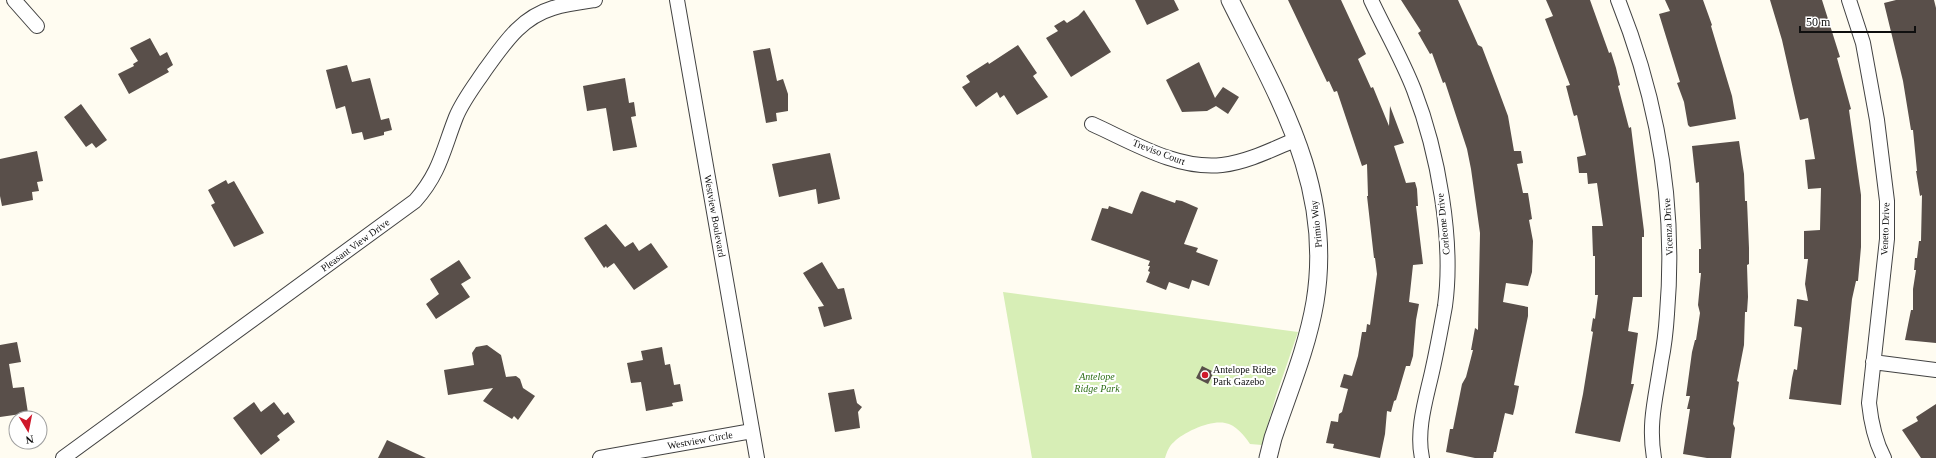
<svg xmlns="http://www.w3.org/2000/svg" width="1936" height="458" viewBox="0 0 1936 458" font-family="'Times New Roman',serif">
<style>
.green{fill:#d7eeb6}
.building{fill:#594f4a}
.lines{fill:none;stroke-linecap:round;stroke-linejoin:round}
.minor-casing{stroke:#424242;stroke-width:16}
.tertiary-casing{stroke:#424242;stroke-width:19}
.minor{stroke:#fff;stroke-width:14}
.tertiary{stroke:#fff;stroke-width:17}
.poi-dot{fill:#cf182b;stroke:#fff;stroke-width:1.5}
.labels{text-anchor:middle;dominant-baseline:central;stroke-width:4;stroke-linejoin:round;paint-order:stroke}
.street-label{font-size:10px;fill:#0f0f0f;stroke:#fff}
.poi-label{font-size:10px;fill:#0f0f0f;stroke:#fff;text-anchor:start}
.park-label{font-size:10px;font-style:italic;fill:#2f6f18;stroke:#fff}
</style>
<rect width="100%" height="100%" fill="#fffcf1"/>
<path class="green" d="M1003 292 1298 332 1276 396 1262 445 1250 444C1244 435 1236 425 1225 423 1210 420 1184 432 1174 442 1169 446 1167 452 1165 458H1032Z"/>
<path class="building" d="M1135 0H1174L1179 10 1147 25Z
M1288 0H1341L1366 54 1358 59 1371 88 1373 87 1389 126 1390 106 1404 143 1394 146 1406 183 1415 182 1417 189 1418 206H1416L1423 264 1413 265 1409 302 1419 304 1416 320 1413 356 1410 366H1406L1396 400 1394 401 1391 412 1387 411 1385 434 1380 458 1333 448 1334 444 1326 443 1331 421 1338 422 1339 414 1342 412 1348 389 1340 387 1344 374 1352 376 1358 356 1362 332H1366L1367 324 1370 325 1377 274 1375 258H1374L1367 196H1368L1367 164 1362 166 1337 91 1334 92 1329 81 1327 82Z
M1401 0H1458L1478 45 1482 47 1498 89 1508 116 1514 151H1521L1523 163 1517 164 1523 193H1528L1532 219 1529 220 1533 241 1532 272 1528 286 1506 283 1503 302 1528 307V316L1514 385 1519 386 1515 407 1513 415 1505 413 1496 452H1494L1493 458H1475L1446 452 1450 429H1453L1462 384 1466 377 1473 350H1471L1475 328 1478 330 1480 233 1471 169 1467 149 1445 82 1443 83 1432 53 1430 54 1418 33 1421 31Z
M1546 0H1590L1609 53 1611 52 1616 68 1620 85 1618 86 1629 128 1631 127 1644 231V237H1642V297H1633L1628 331 1638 333 1631 384H1634L1620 442 1575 433 1583 394 1593 332 1591 331 1593 318 1595 319 1598 295H1595V256H1593L1592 226H1603L1597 183 1588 184 1587 173H1579L1577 157 1586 155 1577 115 1574 116 1573 113 1566 86 1570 85 1545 19 1553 16Z
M1665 0H1703L1712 25 1711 26 1732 96 1736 119 1690 127 1688 125 1684 102 1677 83 1680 82 1659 14 1670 11Z
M1770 0H1822L1840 57 1837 58 1851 109 1849 110 1861 195V247L1858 281H1856L1852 299 1841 405 1789 399 1792 378 1794 369 1797 370 1802 328 1801 327 1794 326 1797 299 1808 301 1805 284 1808 259H1804V231L1820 230 1821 188 1808 189 1805 160 1815 159 1808 118 1800 120 1782 40Z
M1896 0H1934L1936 8V343L1905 340 1911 310H1913V289L1916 270H1914L1915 258H1917L1919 241H1921L1922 195 1920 196 1916 171H1917L1913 130H1911L1903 81 1884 3Z
M1084 10 1111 52 1071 77 1046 38 1058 31 1054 26 1064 20 1067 23 1078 16Z
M150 38 160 56 167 52 173 65 167 69 169 72 129 94 118 74 134 66 133 64 138 61 130 48Z
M1018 45 1037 73 1033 76 1048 97 1017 115 1004 95 1000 98 997 92 976 107 962 87 970 82 966 76 988 62 989 64Z
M770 48 777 81 783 79 788 94V111L776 113 777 121 766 123 753 51Z
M1199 62 1215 98 1223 87 1239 97 1228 114 1216 106 1207 111 1182 112 1166 80Z
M347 65 352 82 370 78 381 120 389 118 392 130 384 132V135L364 140 362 132 352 134 345 106 336 109 326 70Z
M625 78 629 103 634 102 636 116 631 117 637 147 613 151 606 108 587 111 583 86Z
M81 104 107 140 96 148 92 143 86 147 64 117Z
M1739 141 1744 174 1745 201H1747L1749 248V264L1747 265 1748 297 1747 312H1745L1744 345 1737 381 1739 382 1733 424 1735 428 1731 458H1707L1683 454 1690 409H1687L1690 396H1686L1692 352 1695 340H1696L1700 313 1698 305 1701 273H1699V249H1701L1699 182 1696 183 1692 146Z
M37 151 43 181 37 182 39 191 32 192 33 200 2 206 0 196V159Z
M830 153 840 199 818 204 816 189 779 197 772 164Z
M226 180 228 184 234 181 264 233 234 247 211 205 215 203 208 190Z
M1142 191 1175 203 1176 200 1182 201 1198 208 1184 244 1198 248 1196 252 1218 260 1209 286 1192 280 1189 289 1169 282 1166 290 1146 282 1150 272 1148 271 1150 266H1148L1150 261 1091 240 1102 208 1108 209 1109 206 1132 214 1140 193Z
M606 224 625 247 633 242 639 251 651 243 668 267 634 290 614 263 607 268 606 266 604 268 584 238Z
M459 260 471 278 461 284 470 297 436 319 426 304 439 294 430 279Z
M822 262 838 289 844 288 852 319 824 327 818 307 824 306 803 273Z
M17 342 21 362 9 364 13 388 24 387 28 413 0 417V345Z
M487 345 501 355 506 377 516 376 520 379 523 388 535 396 518 420 514 416 512 419 483 401 493 388 448 395 444 370 474 365 472 353 476 347Z
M662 347 665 365 670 364 674 385 680 384 683 401 672 403 673 406 646 411 641 382 631 383 627 363 643 360 641 351Z
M1202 366 1214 372 1208 384 1196 378Z
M854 389 857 403 862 407 858 412 860 428 835 432 828 393Z
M254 402 261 412 274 402 284 415 288 412 295 422 277 436 280 440 261 455 233 418Z
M1936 404V458H1921L1902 430 1918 421 1916 417Z
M387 440 426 458H378Z"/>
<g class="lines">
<g class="minor-casing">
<path id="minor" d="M14 0 37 26
M677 0 757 458
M1371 0C1385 30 1402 59 1414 90 1438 152 1454 241 1445 306 1441 328 1437 350 1432 372 1426 399 1416 430 1422 458
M1618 0C1658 100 1676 207 1667 314 1666 330 1664 347 1661 362 1656 397 1648 423 1654 458
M1849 0 1863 43 1877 120 1887 201V239L1869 403C1871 422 1875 441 1884 458
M1092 124C1132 142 1177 170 1222 165 1248 162 1273 149 1297 139
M1873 362 1936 370
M63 458 415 201C440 173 443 150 456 117 463 100 475 85 485 70 504 44 520 18 553 8 566 4 581 2 595 0
M600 458 752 431"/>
</g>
<g class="tertiary-casing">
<path id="tertiary" d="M1230 0C1279 99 1334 187 1315 302 1307 349 1288 393 1273 438L1268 458"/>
</g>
<use href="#minor" class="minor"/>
<use href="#tertiary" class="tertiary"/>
</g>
<circle class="poi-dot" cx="1205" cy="375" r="4"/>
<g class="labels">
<g class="street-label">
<text transform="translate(1159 152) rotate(21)">Treviso Court</text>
<text transform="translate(715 216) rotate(80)">Westview Boulevard</text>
<text transform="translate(1316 224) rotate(-96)">Primio Way</text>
<text transform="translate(1443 224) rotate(-96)">Corleone Drive</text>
<text transform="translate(1668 227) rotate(-93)">Vicenza Drive</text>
<text transform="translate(1885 229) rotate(-88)">Veneto Drive</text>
<text transform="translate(355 245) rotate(-36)">Pleasant View Drive</text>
<text transform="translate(700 440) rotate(-10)">Westview Circle</text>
</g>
<g class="poi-label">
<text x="1213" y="369">Antelope Ridge<tspan x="1213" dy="12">Park Gazebo</tspan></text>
</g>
<g class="park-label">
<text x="1097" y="376">Antelope<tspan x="1097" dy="12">Ridge Park</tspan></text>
</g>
</g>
<g transform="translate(28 430) rotate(170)"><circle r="19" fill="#ffffff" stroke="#9f9f9f"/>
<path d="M0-3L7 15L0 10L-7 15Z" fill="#cf182b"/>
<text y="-6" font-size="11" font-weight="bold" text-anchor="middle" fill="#0f0f0f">N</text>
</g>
<path d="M1800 26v6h115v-6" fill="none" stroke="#0f0f0f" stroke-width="2"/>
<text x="1806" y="26" font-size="12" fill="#0f0f0f" stroke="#ffffff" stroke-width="3" paint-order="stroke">50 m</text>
</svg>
